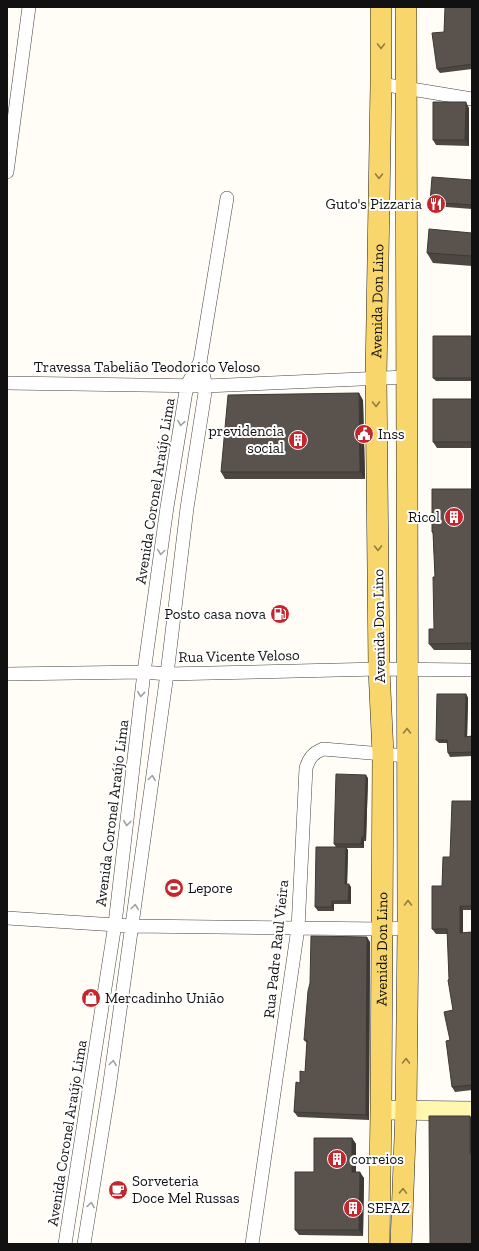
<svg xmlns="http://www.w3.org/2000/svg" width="479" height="1251" viewBox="0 0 479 1251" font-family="'Zilla Slab',serif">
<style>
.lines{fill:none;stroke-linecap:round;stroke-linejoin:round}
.street-casing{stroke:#444;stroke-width:14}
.secondary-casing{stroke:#333;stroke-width:20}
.primary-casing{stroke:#222;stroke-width:22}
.street{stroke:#fff;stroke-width:13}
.secondary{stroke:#fff6b0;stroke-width:19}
.primary{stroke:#f9d66b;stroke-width:21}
.wall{fill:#4d4742}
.shaded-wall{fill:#3f3936}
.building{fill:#5a524d;stroke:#3f3936}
.oneway{stroke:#917d42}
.oneway2{stroke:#a0a0a0}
.labels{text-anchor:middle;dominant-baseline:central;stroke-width:4;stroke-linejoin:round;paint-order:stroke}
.poi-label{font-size:15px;fill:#111;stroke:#fff;text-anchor:start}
.street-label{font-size:15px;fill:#111;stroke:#fff}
</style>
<rect width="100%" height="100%" fill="#fffdf5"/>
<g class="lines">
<g class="street-casing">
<path id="street" d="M381 84 472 99
M7 172 29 7
M7 383 206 386 406 377
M7 674 144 672 167 674 379 669 472 670
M7 918 132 926 383 929 408 928
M65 1244 115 924 144 672 167 507 187 385 200 362 227 198
M84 1244 109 1089 167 674 187 508 206 386 200 362
M252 1244 298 928 306 768C309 758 313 753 323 749L407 756"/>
</g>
<g class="secondary-casing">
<path id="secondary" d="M381 1110 472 1111"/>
</g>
<g class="primary-casing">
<g id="primary">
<path id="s1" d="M379 1244 381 1110 383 754 379 669 376 377 381 84V7"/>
<path d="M401 1244 406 1110 408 928 406 7"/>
</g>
</g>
<use href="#street" class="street"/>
<use href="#secondary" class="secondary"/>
<use href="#primary" class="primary"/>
</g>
<path class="wall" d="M271 7H294V8H272Z
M339 7H358V8H340Z
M472 7V69L440 73 437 69 444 32Z
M469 108V146L436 145 433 140Z
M472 180V209L433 206 430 202Z
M472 233V266L433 263 427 253Z
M472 336V381H436L433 378Z
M472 399V448H437L433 442Z
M363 400 365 479H225L221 472Z
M472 489V650H434L429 644 434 629 435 577 433 534 432 532Z
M466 694 468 698 467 737 472 736V756L450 757 448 753 447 743H439L436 740Z
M368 778 366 841H364V848H346L348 850 347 884 351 887V904H334V911H318L315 907 336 847 334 844Z
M472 801V910H463V933L472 932V1090L455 1092 452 1087 450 1040 453 1010 449 979 448 934H436L432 929 442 886 450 857Z
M370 942 369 1120 298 1117 294 1112 300 1083 305 1072 307 1043 304 1040Z
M352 1138 356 1144V1172L364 1178 363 1236 299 1235 295 1230 314 1172Z"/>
<path class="shaded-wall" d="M466 102 469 108V146L465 140Z
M359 393 363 400 365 479 360 472Z
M466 694 468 698 467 740 465 737Z
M366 775 368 778 366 841 364 837Z
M362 837 364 841V848L361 844Z
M346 847 348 850 347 887 345 884Z
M349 884 351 887V904L348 901Z
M332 901 334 904V911L332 907Z
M460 906 463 910V937L460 933Z
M367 937 370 942 369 1120 366 1115Z
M470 1116 472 1119V1156L470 1154Z
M352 1138 356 1144V1178L352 1172Z
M360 1172 364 1178 363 1236 359 1230Z"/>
<path class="building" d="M445 7H472V64L437 69 432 33 444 32Z
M433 102H466L465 140H433Z
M432 177 472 180V205L430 202Z
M429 229 472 233V256L427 253Z
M433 336H472V378H433Z
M359 393 360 472H221L228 395Z
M433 399H472V442H433Z
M432 489H472V643L429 644V629H434L433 577H435L433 532H432Z
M437 694H466L465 737 472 736V752L448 753 447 740H436Z
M336 774 366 775 364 837H362L361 844H334Z
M452 801H472V906H460V933L472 932V1085L452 1087 446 1041 450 1040 444 1012 453 1010 448 980 449 979 447 929H432V886H442L443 857H450Z
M316 847H346L345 884H349L348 901H332V907H315Z
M311 936 367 937 366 1115 294 1112 296 1082 300 1083V1071L305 1072 307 1040H304L308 991 310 983Z
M429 1116H470V1154H472V1244H430Z
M314 1138H352V1172H360L359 1230H295V1172H314Z"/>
<defs><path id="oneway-chevron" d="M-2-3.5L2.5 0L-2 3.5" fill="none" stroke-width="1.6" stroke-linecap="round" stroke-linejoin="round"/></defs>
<g class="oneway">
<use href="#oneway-chevron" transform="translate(381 46) rotate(90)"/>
<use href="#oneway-chevron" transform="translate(379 176) rotate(91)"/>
<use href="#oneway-chevron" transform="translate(376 404) rotate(89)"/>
<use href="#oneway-chevron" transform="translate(378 548) rotate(89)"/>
<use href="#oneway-chevron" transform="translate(407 731) rotate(-90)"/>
<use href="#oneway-chevron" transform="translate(408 903) rotate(-90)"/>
<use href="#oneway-chevron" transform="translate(406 1061) rotate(-89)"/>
<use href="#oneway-chevron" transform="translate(403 1191) rotate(-88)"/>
</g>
<g class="oneway2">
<use href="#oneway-chevron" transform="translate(181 423) rotate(99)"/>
<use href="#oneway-chevron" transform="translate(161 552) rotate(98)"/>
<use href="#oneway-chevron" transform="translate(141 694) rotate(96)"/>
<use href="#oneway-chevron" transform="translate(152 778) rotate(-82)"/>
<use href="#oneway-chevron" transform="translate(127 823) rotate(97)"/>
<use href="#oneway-chevron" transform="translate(135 907) rotate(-82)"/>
<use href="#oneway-chevron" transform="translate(113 1063) rotate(-82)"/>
<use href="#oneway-chevron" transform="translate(91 1205) rotate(-81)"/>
</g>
<defs>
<g id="restaurant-disc" transform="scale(1)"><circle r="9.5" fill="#c4262e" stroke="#fff"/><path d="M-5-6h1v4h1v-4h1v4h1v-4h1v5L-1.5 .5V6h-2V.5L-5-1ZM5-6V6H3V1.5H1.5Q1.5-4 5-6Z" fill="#fff"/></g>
<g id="civic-disc" transform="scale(1)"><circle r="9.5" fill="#c4262e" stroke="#fff"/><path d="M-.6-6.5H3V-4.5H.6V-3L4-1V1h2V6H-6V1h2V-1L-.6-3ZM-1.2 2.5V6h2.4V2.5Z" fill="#fff"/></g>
<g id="building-disc" transform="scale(1)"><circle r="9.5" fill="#c4262e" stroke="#fff"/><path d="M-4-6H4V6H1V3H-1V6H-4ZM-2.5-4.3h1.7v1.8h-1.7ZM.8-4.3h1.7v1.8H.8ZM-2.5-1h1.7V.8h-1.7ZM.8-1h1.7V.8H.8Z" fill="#fff"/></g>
<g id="fuel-disc" transform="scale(1)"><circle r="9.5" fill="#c4262e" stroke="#fff"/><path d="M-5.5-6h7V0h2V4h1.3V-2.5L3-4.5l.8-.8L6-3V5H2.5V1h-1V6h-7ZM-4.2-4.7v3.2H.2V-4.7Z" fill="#fff"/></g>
<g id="stadium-disc" transform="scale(1)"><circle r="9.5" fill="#c4262e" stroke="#fff"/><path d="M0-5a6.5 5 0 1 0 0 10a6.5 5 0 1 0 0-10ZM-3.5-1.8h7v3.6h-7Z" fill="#fff"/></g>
<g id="shop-disc" transform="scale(1)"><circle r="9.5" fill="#c4262e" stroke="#fff"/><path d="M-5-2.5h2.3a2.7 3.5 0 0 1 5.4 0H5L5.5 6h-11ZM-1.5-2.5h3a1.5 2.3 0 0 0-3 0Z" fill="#fff"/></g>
<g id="cafe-disc" transform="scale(1)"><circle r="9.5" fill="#c4262e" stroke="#fff"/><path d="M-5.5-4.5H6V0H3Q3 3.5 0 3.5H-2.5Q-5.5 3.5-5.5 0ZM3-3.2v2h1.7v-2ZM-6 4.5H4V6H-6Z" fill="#fff"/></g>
</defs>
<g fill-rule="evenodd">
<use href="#restaurant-disc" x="436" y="204"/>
<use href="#civic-disc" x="364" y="434"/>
<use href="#building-disc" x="298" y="440"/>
<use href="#building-disc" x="454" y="517"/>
<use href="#fuel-disc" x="280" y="614"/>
<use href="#stadium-disc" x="174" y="888"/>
<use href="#shop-disc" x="91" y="998"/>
<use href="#building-disc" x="337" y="1159"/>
<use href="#cafe-disc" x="118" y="1190"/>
<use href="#building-disc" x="353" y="1208"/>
</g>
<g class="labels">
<g class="poi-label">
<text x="422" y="204" text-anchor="end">Guto's Pizzaria</text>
<text x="284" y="431" text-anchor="end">previdencia<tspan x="284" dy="17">social</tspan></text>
<text x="378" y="434">Inss</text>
<text x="440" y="517" text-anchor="end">Ricol</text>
<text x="266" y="614" text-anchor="end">Posto casa nova</text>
<text x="188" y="888">Lepore</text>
<text x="105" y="998">Mercadinho União</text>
<text x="351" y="1159">correios</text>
<text x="132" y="1181">Sorveteria<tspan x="132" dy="17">Doce Mel Russas</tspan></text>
<text x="367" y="1208">SEFAZ</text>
</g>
<g class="street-label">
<text stroke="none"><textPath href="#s1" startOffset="943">Avenida Don Lino</textPath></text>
<text x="147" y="367">Travessa Tabelião Teodorico Veloso</text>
<text transform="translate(155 491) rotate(-81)">Avenida Coronel Araújo Lima</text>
<text transform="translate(379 626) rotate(-91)">Avenida Don Lino</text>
<text transform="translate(239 656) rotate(-1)">Rua Vicente Veloso</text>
<text transform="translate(112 813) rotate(-83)">Avenida Coronel Araújo Lima</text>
<text transform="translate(276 949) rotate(-84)">Rua Padre Raul Vieira</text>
<text stroke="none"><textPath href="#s1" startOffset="295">Avenida Don Lino</textPath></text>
<text transform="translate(67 1133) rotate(-81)">Avenida Coronel Araújo Lima</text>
</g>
</g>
<rect width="479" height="1251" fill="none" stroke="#111111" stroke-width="16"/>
</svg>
